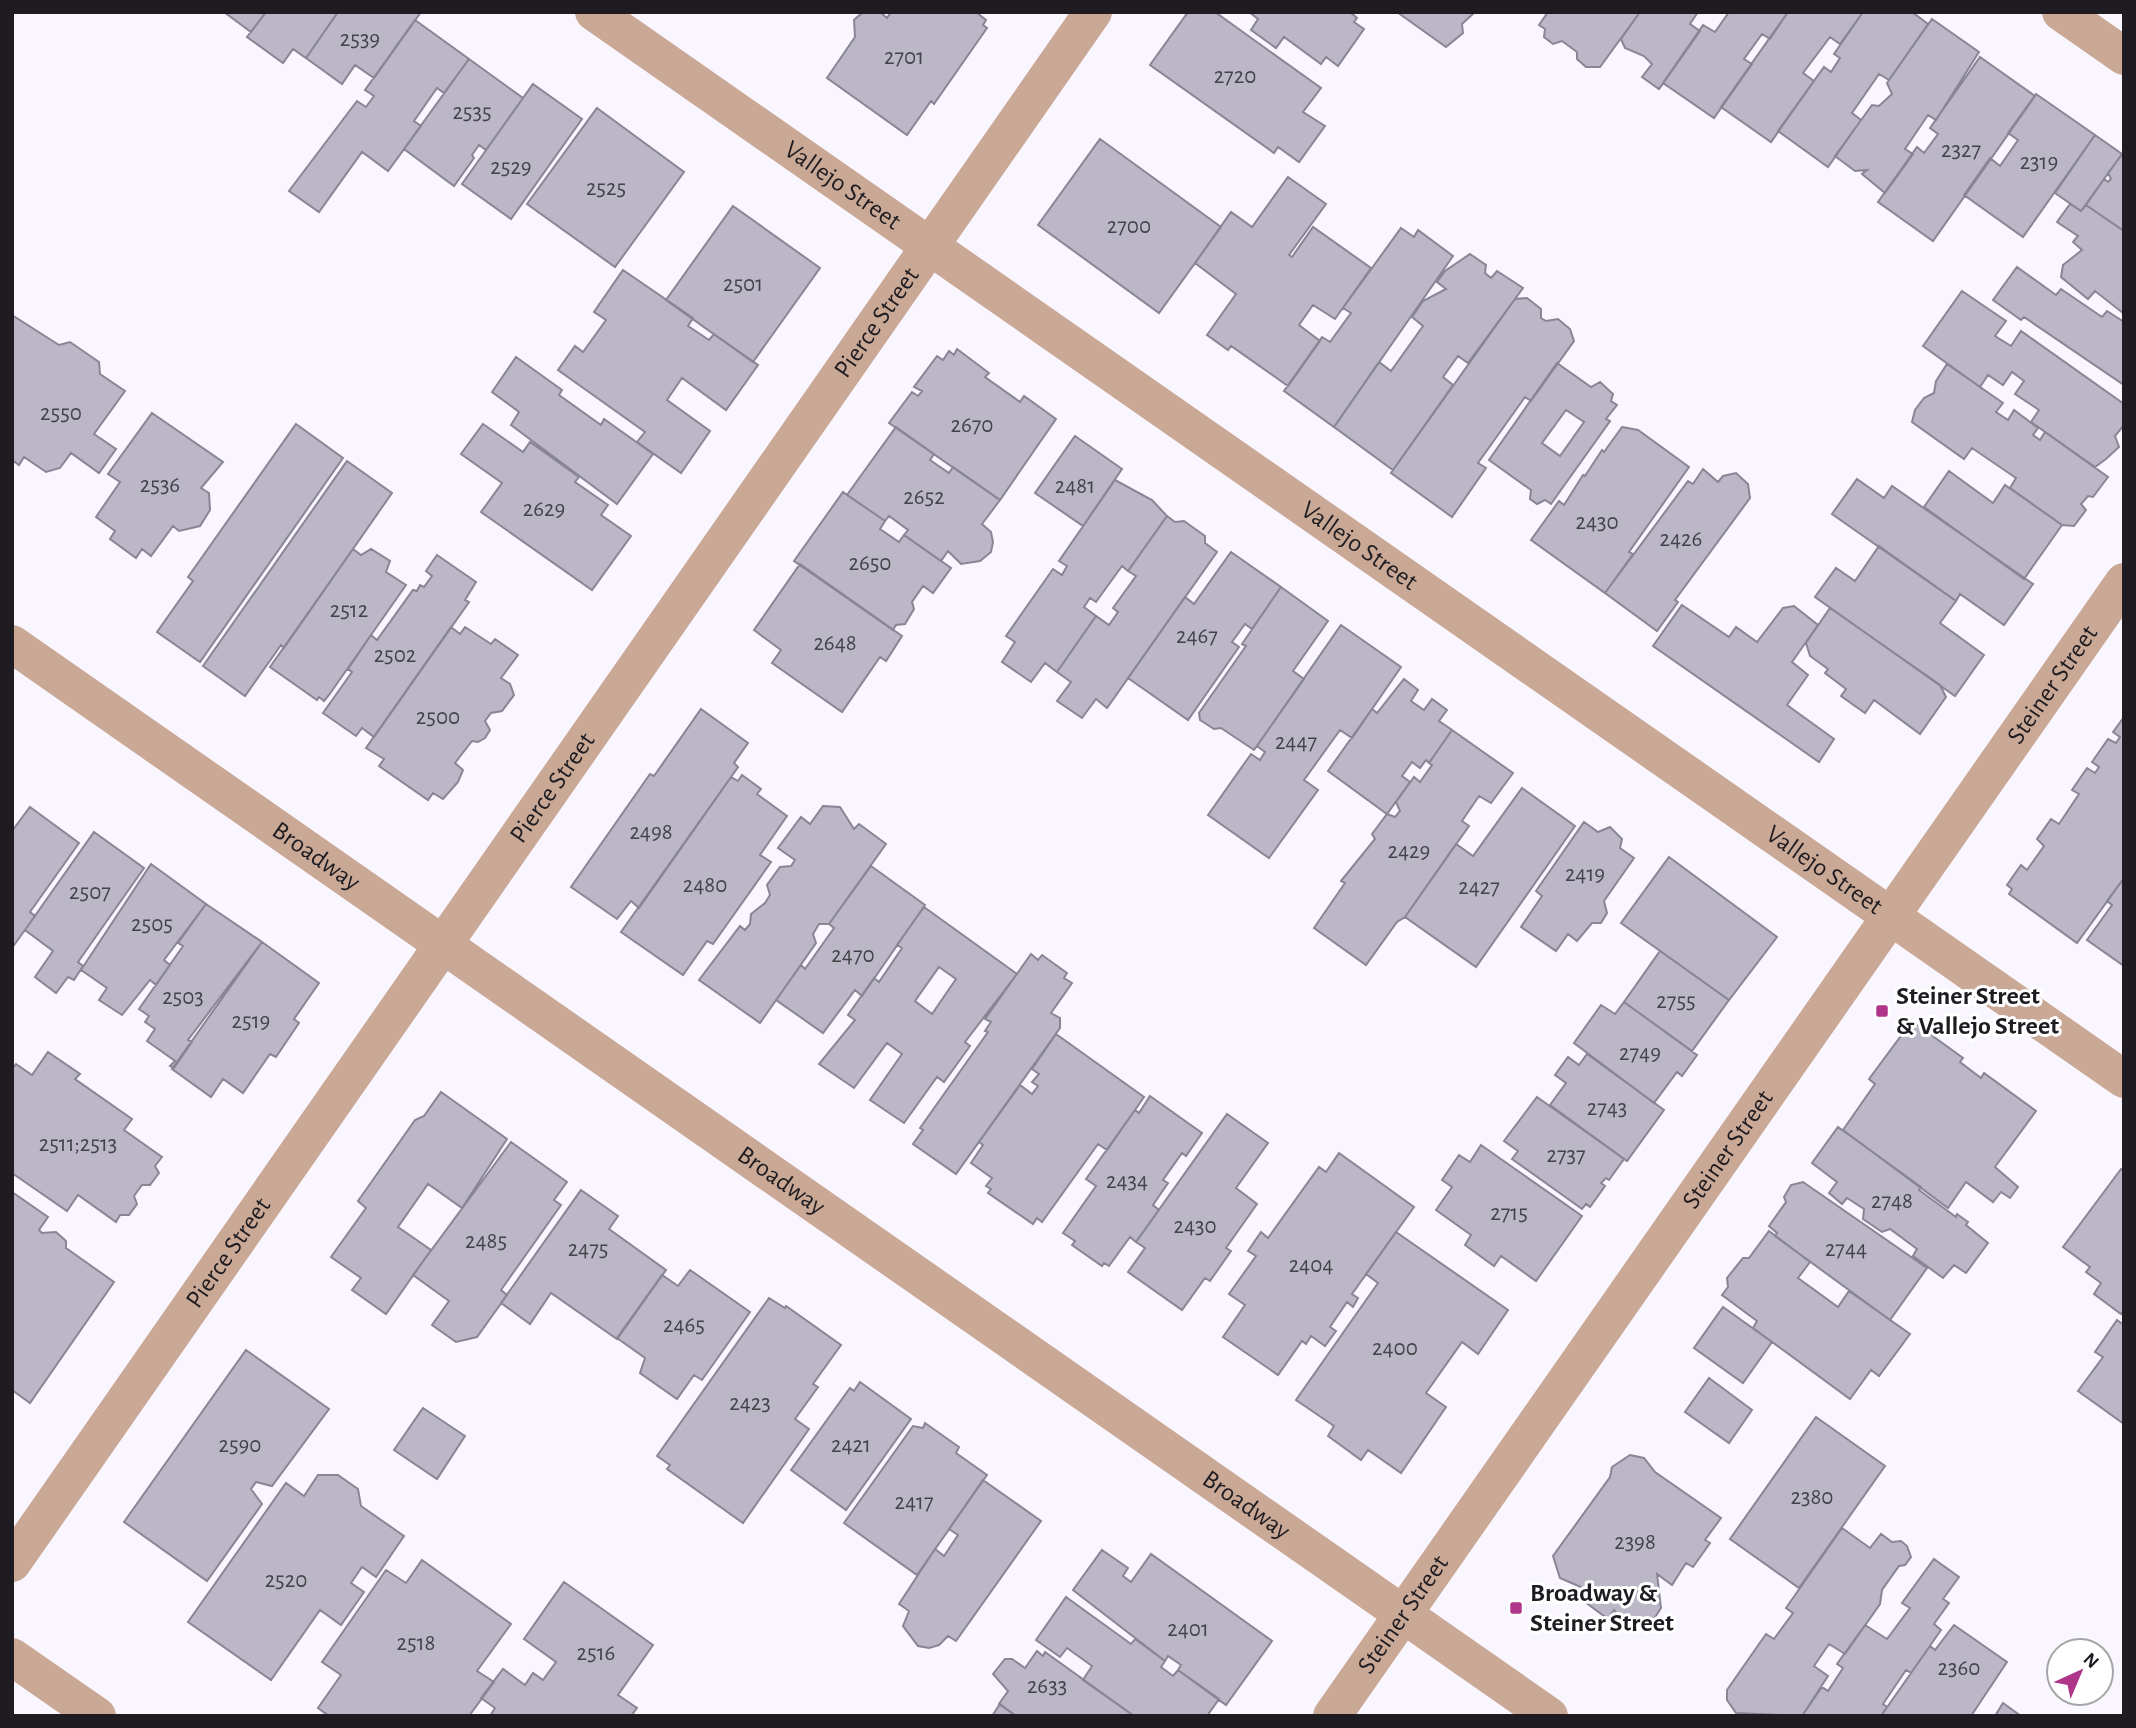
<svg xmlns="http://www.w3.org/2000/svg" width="2136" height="1728" viewBox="0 0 2136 1728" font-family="'Alegreya Sans',sans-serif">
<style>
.building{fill:#bbb7c6;stroke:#898594;stroke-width:2;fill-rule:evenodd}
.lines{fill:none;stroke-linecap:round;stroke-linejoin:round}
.street{stroke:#caa896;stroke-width:38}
.poi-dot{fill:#af358a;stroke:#fff;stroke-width:2.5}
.labels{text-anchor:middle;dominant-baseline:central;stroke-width:6;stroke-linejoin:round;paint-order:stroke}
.number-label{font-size:23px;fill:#45434a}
.street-label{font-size:26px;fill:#1e1c21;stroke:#fff}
.poi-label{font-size:26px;font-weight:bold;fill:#1e1c21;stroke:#fff;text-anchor:start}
</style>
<rect width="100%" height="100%" fill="#faf6ff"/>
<path class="building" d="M224 12H266L251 32Z
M266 12H338L306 58 293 49 283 63 247 37Z
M338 12H421L374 78 355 65 342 84 306 58Z
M863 12H880L887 18 891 12H976L986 20 983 25 987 28 934 104 931 101 907 135 827 78 855 37 854 20Z
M1188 12H1215L1321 88 1303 112 1325 126 1299 162 1278 147 1274 153 1150 65Z
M1249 12H1350L1357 18 1354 22 1364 29 1338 66 1326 57 1321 64 1284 37 1276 48 1251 30 1258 19Z
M1397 12H1475L1462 24 1463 33 1446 47Z
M1548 12H1640L1600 67H1586L1577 59V52L1562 41 1553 44 1544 37 1545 29 1539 25Z
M1640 12H1698L1690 24 1700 31 1659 89 1642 77 1652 64 1644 56 1625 48 1621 39Z
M1729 12H1788L1770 39 1762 34 1744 59 1752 64 1714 118 1663 83 1703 25 1715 32Z
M1788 12H1863L1840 44 1830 37 1803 73 1814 81 1771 142 1721 107Z
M1863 12H1912L1928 24 1889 80 1879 74 1852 113 1861 120 1828 167 1778 131 1824 67 1831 72 1840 58 1834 54Z
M1932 19 1979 52 1936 120 1928 115 1905 149 1913 154 1885 193 1862 174 1867 170 1855 171 1835 156 1872 105 1879 106 1892 94 1887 83Z
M415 20 469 59 444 93 437 88 414 121 421 126 388 171 362 152 319 212 289 191 357 101 366 107 374 96 365 90Z
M1980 57 2035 96 1933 241 1878 202 1917 147 1924 153 1938 134 1930 128Z
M469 59 523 98 486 150 479 145 472 155 474 158 454 186 404 149Z
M533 84 582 119 511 219 462 184Z
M2036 94 2095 135 2023 237 1964 195 1990 158 2000 166 2018 140 2008 133Z
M597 108 684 172 615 267 527 204Z
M2095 135 2122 154 2081 211 2055 193Z
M1100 139 1221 227 1159 313 1038 225Z
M2124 152V231L2086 205 2104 179 2108 182 2111 179 2108 173Z
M1288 177 1326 204 1289 255 1292 257 1313 227 1371 268 1335 319 1313 305 1299 325 1320 341 1288 386 1231 346 1228 350 1207 335 1236 294 1195 263 1231 212 1252 227Z
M2070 204 2081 211 2086 205 2124 231V322L2123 313 2095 291 2088 299 2061 277 2063 265 2082 250 2073 242 2078 236 2057 222Z
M733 206 820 268 753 362 666 300Z
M1401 228 1414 237 1418 230 1453 256 1334 427 1284 391 1322 337 1330 342 1351 313 1343 308Z
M1470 254 1486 265 1485 273 1491 278 1497 271 1523 288 1468 363 1458 356 1443 377 1453 385 1393 470 1334 427 1379 362 1391 371 1423 326 1412 317 1423 301 1446 289 1437 282 1445 271Z
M2017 267 2056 295 2061 289 2102 317 2107 311 2124 322V385L2024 317 2021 320 1993 300Z
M623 270 693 318 688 326 709 340 714 334 758 365 726 410 682 378 667 400 710 431 681 473 637 442 645 432 558 370 575 346 583 352 606 320 594 312Z
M1962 291 2006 321 1995 336 2011 346 2021 331 2124 404V425L2115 436 2119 447 2106 459 2095 467 2031 422 2039 410 2015 394 2024 381 2012 372 2003 385 1988 375 1980 387 1923 346Z
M1527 298 1541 309V318L1546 321 1558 319 1570 329 1574 341 1531 401 1525 397 1478 463 1486 468 1452 517 1391 473 1515 299Z
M12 315 59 345 70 342 99 362 100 374 125 391 94 434 116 449 99 473 71 453 60 468 46 472 24 457 19 465 12 460Z
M957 349 989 373 985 377 1020 402 1024 396 1056 419 1000 500 889 423 912 392 918 396 922 391 914 387 937 356 943 360 949 351 954 355Z
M516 357 562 390 559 395 601 425 604 419 653 454 617 504 511 425 519 412 492 392Z
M1557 363 1591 387 1600 382 1613 394 1611 401 1617 405 1606 419 1610 421 1551 504 1545 500 1537 504 1530 499 1531 490 1489 460ZM1566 410 1584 422 1560 456 1542 443Z
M1947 364 2003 403 1996 412 2008 420 2014 410 2038 428 2033 435 2040 440 2045 432 2108 477 2093 497 2088 496 2081 504 2086 510 2074 526 2062 525 2010 488 2016 478 1972 448 1964 459 1912 422 1915 410 1924 398 1934 393 1936 381Z
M152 413 223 462 201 488 209 493 210 510 200 526 179 531 173 526 151 556 142 549 136 558 110 539 115 531 96 517 120 482 108 474Z
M296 424 343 458 200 662 157 632 193 581 188 577Z
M483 424 523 452 530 442 579 477 575 482 608 505 601 515 631 536 592 590 481 512 502 483 461 454Z
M896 427 934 454 930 460 949 473 953 467 1000 500 982 524 991 532 993 542 991 552 980 561 961 564 948 551 941 561 904 535 908 530 889 516 885 521 847 495Z
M1622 427 1638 430 1689 467 1629 552 1633 554 1605 593 1531 540 1559 501 1564 505 1583 475 1585 476 1602 450 1604 452Z
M1075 436 1122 469 1083 526 1035 493Z
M347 461 392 493 284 648 281 645 245 696 203 666Z
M1703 469 1718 482 1723 476 1736 473 1748 484 1750 498 1675 600 1678 602 1657 631 1605 593 1688 481 1693 484Z
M1949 471 1993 503 2005 485 2062 525 2024 579 1924 507Z
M1857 479 1884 498 1892 486 2033 584 2004 625 1960 594 1956 601 1832 514Z
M1115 480 1152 500 1167 516 1128 571 1122 566 1096 602 1090 598 1084 607 1096 616 1057 672 1045 663 1031 682 1002 662 1015 642 1006 636 1053 569 1062 575 1067 566 1059 561Z
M843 492 885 521 880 529 899 542 904 535 951 568 933 593 923 586 912 602 914 609 905 624 896 625 893 630 794 561Z
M1167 516 1175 522 1184 521 1205 536V543L1217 552 1107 708 1096 699 1082 718 1057 701 1071 682 1057 672 1096 616 1109 625 1118 612 1113 608 1136 576 1128 571Z
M1879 546 1956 601 1940 623 1984 655 1955 696 1815 597 1836 568 1855 581Z
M353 549 361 555 371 549 390 561 386 572 406 585 329 695 324 701 319 697 317 700 270 667Z
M1231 552 1281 587 1252 629 1245 624 1232 642 1239 647 1188 720 1128 678 1185 597 1194 604Z
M437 555 476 582 465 600 469 602 374 737 362 728 356 736 323 713 352 672 348 669 371 635 377 640 413 590 417 591 420 585 424 587 432 576 426 571Z
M800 564 902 636 886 661 880 657 842 712 772 663 781 650 754 630Z
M1281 587 1328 621 1293 671 1304 679 1254 750 1221 728 1214 729 1200 720 1199 713 1246 646 1242 644Z
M1682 605 1729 637 1736 627 1757 642 1783 608 1794 606 1818 625 1792 662 1808 675 1787 705 1834 739 1819 762 1653 646Z
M1830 608 1940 685 1946 697 1920 734 1874 700 1865 713 1841 696 1846 689 1825 673 1828 669 1810 656 1806 643Z
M1341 625 1401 667 1352 738 1340 730 1304 780 1318 790 1269 858 1208 815 1251 754 1260 760 1265 752 1257 746Z
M451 627 460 634 465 627 491 644 495 639 518 655 501 678 510 684 514 695 502 711 491 713 485 721 490 730 485 738 478 742 472 741 455 763 463 770 458 782 443 799 433 793 428 800 379 766 384 759 366 748Z
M1404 679 1418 690 1411 701 1424 710 1432 699 1447 710 1439 721 1452 730 1429 763 1426 760 1420 768 1412 762 1402 776 1410 782 1387 814 1328 771 1372 709 1377 713Z
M701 709 748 743 734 763 738 767 639 908 631 901 617 919 571 887 650 774 654 776Z
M2124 717V878L2077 943 2009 894 2012 889 2007 885 2021 865 2027 870 2044 846 2037 839 2051 819 2059 824 2079 794 2072 790 2087 768 2095 773 2099 767 2092 762 2108 739 2116 743 2120 737 2113 732Z
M1452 730 1513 773 1491 803 1479 796 1462 821 1469 826 1405 917 1397 922 1366 965 1314 928 1345 883 1341 881 1375 839 1372 834 1387 814 1395 817 1400 811 1396 802 1414 777 1420 782 1432 765 1429 763Z
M742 775 761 789 757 794 787 816 760 855 771 862 713 944 707 941 683 975 621 932 731 777 738 781Z
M1522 788 1575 826 1476 967 1405 917 1456 844 1473 856Z
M823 806 840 807 854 829 859 824 886 844 829 924H819L813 934 816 943 760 1023 699 980 740 926 745 930 750 924 751 914 765 903 770 895 767 885 780 867 791 866 795 860 778 848 801 817 810 824Z
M30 807 79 843 30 912 35 916 12 948V831Z
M1584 822 1598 832 1610 827 1622 839 1620 848 1634 858 1604 901 1607 913 1601 923H1592L1577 941 1568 934 1556 951 1521 927 1542 896 1536 891Z
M94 832 144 868 78 962 83 966 74 980 68 977 56 993 35 977 53 951 25 930Z
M1669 857 1777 937 1729 1000 1621 923Z
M151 864 206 904 164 960 170 965 156 985 150 980 122 1015 99 1000 107 988 81 970Z
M871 866 925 905 862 996 855 990 823 1033 776 1000 801 965 805 969 834 928 829 924Z
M2124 878V966L2087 940 2112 905 2107 901Z
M206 904 262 942 188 1040 192 1042 174 1068 170 1066 175 1061 147 1041 155 1029 145 1022 149 1016 139 1009 183 946 178 943Z
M924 907 1017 974 965 1042 970 1046 944 1082 937 1077 904 1123 870 1100 902 1054 887 1043 854 1088 819 1064 855 1020 848 1015 874 978 879 982 902 948 897 945ZM939 967 956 979 932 1014 915 1001Z
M262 942 319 983 294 1019 299 1023 276 1057 270 1054 243 1093 223 1079 211 1097 172 1069Z
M1660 951 1729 1000 1692 1051 1624 1002Z
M1031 954 1038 960 1042 955 1067 973 1064 978 1072 983 1051 1013 1060 1018V1028L956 1174 913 1144 923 1130 920 1128 988 1032 985 1031 991 1022 985 1019Z
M1624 1002 1697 1055 1682 1076 1677 1072 1654 1103 1574 1043 1601 1005 1615 1014Z
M1912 1021 1963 1058 1960 1062 1981 1078 1984 1073 2036 1111 1995 1167 2018 1187 2010 1198 2001 1192 1993 1202 1966 1182 1948 1208 1843 1130 1875 1084 1869 1079Z
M1056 1034 1144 1097 1107 1150 1098 1144 1042 1222 1037 1218 1033 1224 988 1193 991 1189 986 1186 992 1178 971 1163 983 1145 979 1142 1020 1085 1032 1094 1038 1086 1032 1082 1039 1074 1032 1069Z
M48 1052 80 1074 75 1079 132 1119 124 1130 162 1157 155 1166 159 1173 150 1185H142L134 1196 137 1204 129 1215H120L116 1222 78 1195 67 1211 12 1173V1069L16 1064 32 1075Z
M1587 1054 1664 1110 1627 1161 1550 1105 1566 1083 1555 1075 1568 1057 1579 1065Z
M441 1092 507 1139 462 1208 428 1184 398 1227 431 1250 386 1314 352 1290 361 1278 331 1257 366 1208 358 1201 415 1120 424 1116Z
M1150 1096 1202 1133 1186 1156 1182 1153 1163 1180 1168 1183 1153 1205 1159 1210 1136 1242 1130 1237 1109 1266 1104 1263 1102 1266 1072 1245 1075 1241 1063 1233 1096 1186 1086 1179 1135 1110 1139 1113Z
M1537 1097 1624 1159 1609 1180 1606 1178 1601 1183 1605 1186 1590 1207 1586 1204 1582 1209 1512 1159 1518 1151 1504 1141Z
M1227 1114 1268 1143 1236 1188 1257 1204 1226 1248 1231 1251 1210 1281 1205 1278 1182 1310 1128 1272 1145 1248 1136 1242Z
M1838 1127 1921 1187 1919 1190 1956 1217 1957 1214 1968 1222 1966 1225 1988 1243 1966 1273 1954 1265 1943 1278 1913 1256 1917 1249 1890 1229 1882 1232 1863 1219 1864 1209 1847 1198 1842 1204 1829 1193 1837 1182 1812 1163Z
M511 1142 567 1182 554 1200 561 1205 501 1290 507 1295 477 1337 456 1342 432 1325 449 1301 413 1275Z
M1481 1145 1582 1216 1536 1281 1501 1256 1494 1266 1465 1245 1471 1235 1436 1210 1452 1187 1442 1180 1459 1155 1470 1162Z
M1339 1153 1414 1207 1352 1294 1358 1298 1353 1307 1347 1302 1330 1327 1336 1331 1325 1346 1311 1336 1306 1344 1302 1341 1278 1375 1223 1337 1245 1305 1229 1294 1256 1256 1248 1251 1261 1232 1268 1238 1319 1167 1326 1172Z
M2121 1169 2124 1171V1310L2121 1314 2094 1294 2101 1283 2086 1272 2090 1267 2063 1247Z
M1803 1182 1927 1268 1890 1320 1775 1236 1777 1233 1769 1226 1786 1202 1784 1197 1791 1185Z
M581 1190 618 1216 609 1229 666 1270 617 1339 551 1293 530 1324 501 1303Z
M12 1192 48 1217 39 1230 42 1233 56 1232 66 1241V1248L114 1282 30 1403 12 1390Z
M1769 1231 1810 1262 1798 1278 1838 1307 1849 1291 1910 1334 1879 1376 1871 1370 1850 1399 1753 1328 1757 1321 1722 1295 1728 1287 1727 1278 1743 1258H1749Z
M1396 1232 1508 1310 1478 1354 1462 1342 1426 1393 1446 1407 1401 1473 1368 1450 1361 1460 1328 1436 1334 1426 1296 1400 1378 1283 1366 1274Z
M690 1270 750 1312 702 1380 694 1375 677 1399 640 1373 645 1358 617 1338 662 1275 678 1286Z
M769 1298 785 1308 786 1306 841 1345 813 1384 818 1387 795 1419 809 1429 743 1523 667 1469 670 1465 657 1456Z
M1723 1307 1772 1342 1743 1383 1694 1348Z
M2117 1320 2124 1325V1424L2078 1391 2103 1357 2095 1352Z
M246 1350 329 1409 272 1486 256 1482 251 1489 262 1504 207 1581 124 1522Z
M1709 1378 1752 1410 1729 1443 1685 1412Z
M860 1382 911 1419 846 1510 791 1470 850 1388 854 1391Z
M423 1408 465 1436 437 1479 394 1450Z
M1816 1417 1885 1466 1799 1588 1730 1539Z
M925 1423 959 1447 956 1453 987 1475 917 1575 844 1523 913 1426 923 1428Z
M1630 1455 1644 1458 1655 1472 1721 1518 1705 1540 1710 1543 1693 1567 1686 1563 1672 1585 1657 1574 1661 1608 1652 1622 1638 1626 1623 1621 1614 1610 1608 1619 1577 1596 1583 1588 1560 1578 1553 1556 1610 1477 1612 1467Z
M318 1475H338L358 1489 361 1506 404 1536 376 1577 362 1567 351 1583 364 1592 341 1625 320 1610 271 1680 188 1622 286 1483 304 1496Z
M983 1480 1041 1521 956 1641 948 1636 939 1645 929 1648 918 1646 903 1626 909 1611 899 1604 935 1549 944 1556 958 1535 949 1529Z
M1842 1528 1870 1548 1881 1534 1892 1542 1901 1541 1907 1546 1911 1557 1905 1565 1899 1566 1882 1590 1880 1604 1845 1654 1829 1644 1814 1666 1828 1676 1802 1716 1736 1713 1727 1700V1690L1766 1634 1774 1639 1793 1613 1786 1608Z
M1102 1550 1128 1568 1123 1576 1131 1582 1151 1554 1272 1641 1226 1705 1178 1670 1181 1665 1168 1656 1165 1661 1073 1590Z
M1934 1559 1959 1577 1943 1599 1949 1603 1934 1624 1941 1630 1911 1673 1906 1670 1883 1704 1887 1707 1881 1716H1802L1822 1687 1828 1691 1843 1668 1837 1664 1865 1625 1887 1639 1910 1608 1902 1603Z
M422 1560 511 1624 477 1671 494 1682 469 1716H329L318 1708 341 1675 322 1662 386 1570 406 1583Z
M564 1582 653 1645 618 1695 637 1708 631 1716H490L495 1708 481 1698 503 1669 525 1685 533 1673 543 1680 556 1662 524 1639Z
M1066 1597 1131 1644 1135 1639 1165 1661 1161 1667 1173 1676 1178 1670 1219 1699 1207 1716H1134L1083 1680 1092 1666 1067 1648 1060 1657 1036 1640Z
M1954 1625 2007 1662 1971 1716H1881L1930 1646 1935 1650Z
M1037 1651 1043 1656 1045 1652 1134 1716H1016L999 1704 1008 1691 993 1674 1005 1659H1012L1025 1668Z
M2003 1703 2021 1716H1995Z
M1000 1704 1016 1716H992Z"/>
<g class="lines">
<g class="street">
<path id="s1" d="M594 12 2124 1079"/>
<path d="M2061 12 2124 56"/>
<path id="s2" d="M12 644 1549 1716"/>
<path id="s3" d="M12 1563 1093 12"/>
<path d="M12 1657 97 1716"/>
<path id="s4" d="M1332 1716 2124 582"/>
</g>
</g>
<g class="poi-dot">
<rect x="1875" y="1004" width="14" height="14" rx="3.5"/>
<rect x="1509" y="1601" width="14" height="14" rx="3.5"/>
</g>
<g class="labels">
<g class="number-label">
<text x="360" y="39">2539</text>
<text x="904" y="57">2701</text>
<text x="1235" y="76">2720</text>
<text x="472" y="112">2535</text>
<text x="1961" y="150">2327</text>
<text x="2039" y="162">2319</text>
<text x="511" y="167">2529</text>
<text x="606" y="188">2525</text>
<text x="1129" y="226">2700</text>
<text x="743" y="284">2501</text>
<text x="61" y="413">2550</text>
<text x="972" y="425">2670</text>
<text x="160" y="485">2536</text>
<text x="1075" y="486">2481</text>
<text x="924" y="497">2652</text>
<text x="544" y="509">2629</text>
<text x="1597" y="522">2430</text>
<text x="1681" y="539">2426</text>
<text x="870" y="563">2650</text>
<text x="349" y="610">2512</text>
<text x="1197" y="636">2467</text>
<text x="835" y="643">2648</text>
<text x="395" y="655">2502</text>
<text x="438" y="717">2500</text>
<text x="1296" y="742">2447</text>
<text x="651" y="832">2498</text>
<text x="1409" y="851">2429</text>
<text x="1585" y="874">2419</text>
<text x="705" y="885">2480</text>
<text x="1479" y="887">2427</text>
<text x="90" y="892">2507</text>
<text x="152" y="924">2505</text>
<text x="853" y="955">2470</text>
<text x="183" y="997">2503</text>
<text x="1676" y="1001">2755</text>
<text x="251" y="1021">2519</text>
<text x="1640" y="1053">2749</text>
<text x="1607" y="1108">2743</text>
<text x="78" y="1144">2511;2513</text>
<text x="1566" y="1155">2737</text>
<text x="1127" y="1181">2434</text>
<text x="1892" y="1201">2748</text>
<text x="1509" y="1213">2715</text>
<text x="1195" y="1226">2430</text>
<text x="486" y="1241">2485</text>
<text x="588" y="1249">2475</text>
<text x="1846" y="1249">2744</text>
<text x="1311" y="1265">2404</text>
<text x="684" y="1325">2465</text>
<text x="1395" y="1348">2400</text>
<text x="750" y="1403">2423</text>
<text x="240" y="1445">2590</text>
<text x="851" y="1445">2421</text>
<text x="1812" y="1497">2380</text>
<text x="914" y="1502">2417</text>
<text x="1635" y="1542">2398</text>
<text x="286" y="1580">2520</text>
<text x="1188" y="1629">2401</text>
<text x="416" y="1643">2518</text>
<text x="596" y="1653">2516</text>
<text x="1959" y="1668">2360</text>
<text x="1047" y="1686">2633</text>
</g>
<g class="street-label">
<text stroke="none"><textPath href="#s1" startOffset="303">Vallejo Street</textPath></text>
<text stroke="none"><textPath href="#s3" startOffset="1512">Pierce Street</textPath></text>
<text stroke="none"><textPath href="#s1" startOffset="933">Vallejo Street</textPath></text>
<text stroke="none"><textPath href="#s4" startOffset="1258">Steiner Street</textPath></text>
<text stroke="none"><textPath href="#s3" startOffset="945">Pierce Street</textPath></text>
<text stroke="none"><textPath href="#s2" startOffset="371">Broadway</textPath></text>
<text stroke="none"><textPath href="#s1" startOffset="1500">Vallejo Street</textPath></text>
<text stroke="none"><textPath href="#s4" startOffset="691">Steiner Street</textPath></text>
<text stroke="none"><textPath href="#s2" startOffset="938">Broadway</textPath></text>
<text stroke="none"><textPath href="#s3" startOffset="378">Pierce Street</textPath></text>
<text stroke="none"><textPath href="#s2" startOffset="1505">Broadway</textPath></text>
<text stroke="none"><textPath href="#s4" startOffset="124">Steiner Street</textPath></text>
</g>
<g class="poi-label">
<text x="1896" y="996">Steiner Street<tspan x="1896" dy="30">&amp; Vallejo Street</tspan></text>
<text x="1530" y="1593">Broadway &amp;<tspan x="1530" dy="30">Steiner Street</tspan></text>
</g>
</g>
<rect width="2136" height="1728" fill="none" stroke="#1e1c21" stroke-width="28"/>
<g transform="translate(2080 1672) rotate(44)"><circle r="33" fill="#ffffff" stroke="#a5a4a6" stroke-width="2"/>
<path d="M0-5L12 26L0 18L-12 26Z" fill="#af358a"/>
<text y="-10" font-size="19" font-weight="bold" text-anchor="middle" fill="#1e1c21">N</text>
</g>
</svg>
